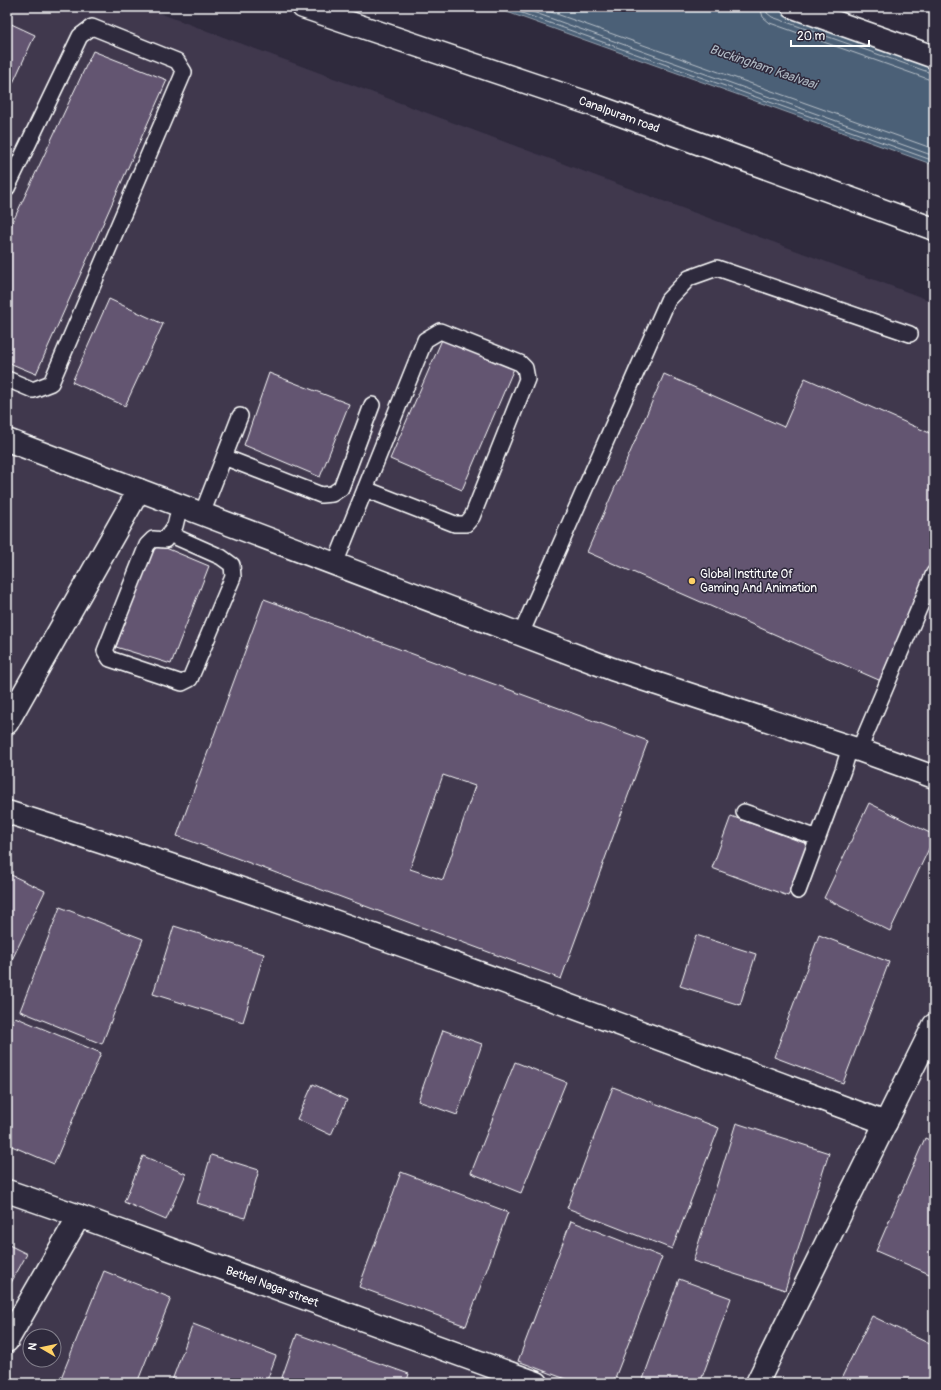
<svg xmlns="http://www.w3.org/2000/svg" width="941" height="1390" viewBox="0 0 941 1390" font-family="Pangolin,sans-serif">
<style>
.built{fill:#3f374d;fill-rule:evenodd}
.water{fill:#4c6177;stroke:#94a0ad}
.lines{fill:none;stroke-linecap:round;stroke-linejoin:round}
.shore{stroke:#b7c0c9;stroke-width:1}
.building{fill:#635571;stroke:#fff;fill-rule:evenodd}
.lane-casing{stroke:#fff;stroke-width:18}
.street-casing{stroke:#fff;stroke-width:25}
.lane{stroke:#2f2a3d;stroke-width:15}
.street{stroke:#2f2a3d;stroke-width:22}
.poi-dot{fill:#ffd166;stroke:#2f2a3d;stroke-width:1.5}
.labels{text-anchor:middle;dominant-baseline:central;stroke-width:3;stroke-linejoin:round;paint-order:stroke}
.street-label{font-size:12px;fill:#fff;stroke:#2f2a3d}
.poi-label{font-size:12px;fill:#fff;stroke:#2f2a3d;text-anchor:start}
.water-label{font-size:13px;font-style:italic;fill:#aeb8c2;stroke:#2f2a3d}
</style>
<rect width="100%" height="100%" fill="#2f2a3d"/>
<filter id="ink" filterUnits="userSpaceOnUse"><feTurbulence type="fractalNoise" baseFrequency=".025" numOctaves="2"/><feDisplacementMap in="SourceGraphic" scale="8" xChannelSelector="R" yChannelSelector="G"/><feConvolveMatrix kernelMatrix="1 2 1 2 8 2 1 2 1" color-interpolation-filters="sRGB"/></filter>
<g filter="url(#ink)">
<path class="built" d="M7 7H143L934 302V1383H7ZM30 1336H54V1360H30Z"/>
<path class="water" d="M493 7H770L934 65V165Z"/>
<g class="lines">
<path class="shore" d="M505 7 934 161
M519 7 934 156
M537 7 934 149
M760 7 763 17 770 23 928 79 934 80
M766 7 767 13 772 17 934 74"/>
</g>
<path class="building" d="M7 22 35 35 7 96Z
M93 51 167 80 36 374 7 362V234Z
M109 299 163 324 125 406 72 382Z
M444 335 515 366 462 490 390 459Z
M269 373 349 404 320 477 244 445Z
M664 374 784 427 805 378 934 435V561L881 681 587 552Z
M154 543 209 566 171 664 116 647Z
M264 599 648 741 561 979 177 836ZM443 775 475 786 443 880 410 869Z
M7 644 11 646 7 654Z
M869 803 934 835V838L890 931 824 898Z
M731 816 807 844 788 896 712 868Z
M7 873 45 891 7 970Z
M60 907 143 939 102 1044 20 1011Z
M174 926 264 954 243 1022 153 994Z
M696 935 756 954 740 1005 680 986Z
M819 935 889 962 843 1083 774 1057Z
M15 1017 101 1053 54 1164 7 1144V1037Z
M443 1030 482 1044 457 1115 418 1101Z
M515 1062 566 1082 521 1193 471 1173Z
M313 1084 347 1100 331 1135 297 1119Z
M613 1087 719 1128 672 1249 567 1208Z
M736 1123 829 1153 785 1290 693 1261Z
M925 1138 934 1142V1276L876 1251Z
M211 1155 259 1170 245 1218 197 1203Z
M143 1156 186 1174 166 1220 124 1202Z
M401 1172 508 1212 466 1326 359 1287Z
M571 1221 662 1257 613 1383H576L518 1361Z
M7 1244 27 1254 7 1290Z
M104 1271 171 1298 137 1383H59Z
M679 1279 731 1298 700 1383H644L642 1382Z
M872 1316 934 1346V1372L929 1383H839Z
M193 1324 276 1356 266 1383H171Z
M297 1334 409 1374 406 1383H280Z"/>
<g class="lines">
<g class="lane-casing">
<path id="lane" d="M7 188 80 36 92 27 177 61 184 72 51 383 33 390 7 379
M224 457 321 495 332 494 341 488 372 405
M202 514 240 416
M169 534 221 557 232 565 233 577 190 679 182 683 110 659 105 651 147 545 153 539 165 540 175 526 180 505
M335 564 425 340 440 331 520 363 525 368 527 379 472 517 466 524H455L365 489
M521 634 668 300 689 278 717 268 910 334
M859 750 934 573
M744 812 818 838
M798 891 843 770 850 747"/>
</g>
<g class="street-casing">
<g id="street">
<path id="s1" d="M303 7 588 103 934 229"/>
<path d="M793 7 934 57"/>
<path d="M7 440 612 669 859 750 934 777"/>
<path d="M7 723 139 490"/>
<path d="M7 812C304 905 595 1015 886 1123"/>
<path id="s2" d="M7 1191 79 1216 537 1383"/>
<path d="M7 1341 79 1216"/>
<path d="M757 1383 934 1025"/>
</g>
</g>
<use href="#lane" class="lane"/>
<use href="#street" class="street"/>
</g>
</g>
<circle class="poi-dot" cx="692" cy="581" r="4"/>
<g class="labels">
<g class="street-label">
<text stroke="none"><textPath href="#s1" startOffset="334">Canalpuram road</textPath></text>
<text stroke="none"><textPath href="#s2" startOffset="282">Bethel Nagar street</textPath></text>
</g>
<g class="poi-label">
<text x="700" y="574">Global Institute Of<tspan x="700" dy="14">Gaming And Animation</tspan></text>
</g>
<g class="water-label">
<text transform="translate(763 67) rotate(19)">Buckingham Kaalvaai</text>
</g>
</g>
<rect width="941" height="1390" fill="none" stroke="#2f2a3d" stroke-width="24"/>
<rect x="12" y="12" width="917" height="1366" fill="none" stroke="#fff" stroke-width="1.5" filter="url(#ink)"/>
<g transform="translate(42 1348) rotate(279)"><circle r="19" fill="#2f2a3d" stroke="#827f8b"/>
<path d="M0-3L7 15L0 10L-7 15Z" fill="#ffd166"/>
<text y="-6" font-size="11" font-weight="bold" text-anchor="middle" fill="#ffffff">N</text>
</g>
<path d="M791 40v6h78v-6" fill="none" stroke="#ffffff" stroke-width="2"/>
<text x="797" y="40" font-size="12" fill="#ffffff" stroke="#2f2a3d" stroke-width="3" paint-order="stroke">20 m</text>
</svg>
